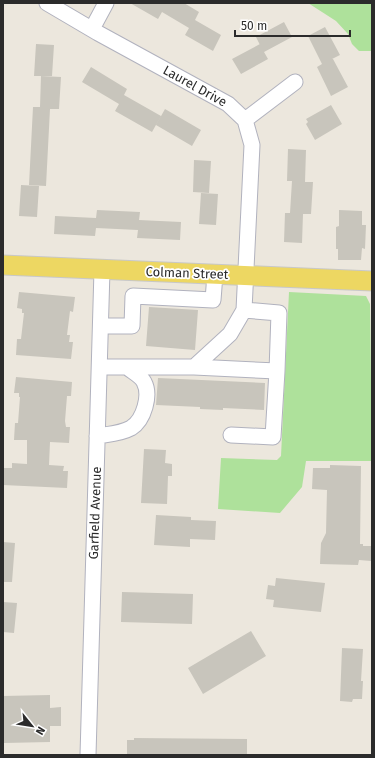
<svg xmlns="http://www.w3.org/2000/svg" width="375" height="758" viewBox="0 0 375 758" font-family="'Fira Sans',sans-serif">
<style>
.green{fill:#aee19b}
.building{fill:#c8c5bc}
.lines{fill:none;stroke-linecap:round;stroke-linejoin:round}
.minor-casing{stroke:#b1b2be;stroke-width:17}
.major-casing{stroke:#c8c8c8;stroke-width:21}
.minor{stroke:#fff;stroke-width:15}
.major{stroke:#edd762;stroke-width:19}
.labels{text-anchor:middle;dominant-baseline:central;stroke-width:3.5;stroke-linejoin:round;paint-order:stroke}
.street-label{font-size:13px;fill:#2b2b2b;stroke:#fff}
</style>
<rect width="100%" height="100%" fill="#ece7dd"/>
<path class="green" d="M308 3H372V51H359L352 44 348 34 336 21Z
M289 292 366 296 370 304 372 461H306L302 487 280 513 218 509 221 458 277 460 281 456Z"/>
<path class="building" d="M130 3H184L199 12 195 20 221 35 213 51 185 35 189 28 162 12 158 19Z
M284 22 292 37 264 52 268 59 241 74 232 59 260 44 261 47 256 37Z
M325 27 340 55 332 59H333L348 87 331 96 317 67 322 64 308 36Z
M36 44 54 45 52 76H34Z
M91 67 127 89 124 95 161 116 152 132 115 111 119 104 82 82Z
M41 76 61 77 59 109H50L46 186 29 185 33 107H40Z
M331 105 342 124 315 140 306 124 308 122 306 119Z
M165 109 201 130 192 146 156 125Z
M288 149 306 150 305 182H313L311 214H303L302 243 284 242 285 213H290L292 181H287Z
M194 160 211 161 209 193 193 192Z
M21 185 39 186 37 217 19 216Z
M201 193 218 194 216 225 199 224Z
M97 210 140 212 139 220 181 222 180 240 137 238 138 230 96 228 95 236 54 234 55 216 96 218Z
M339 210 362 211V225H366L365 249 362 248 361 260H338V249H336V227L339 226Z
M19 292 75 297 73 312 70 311 67 335H70L69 342H73L71 359 16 355 17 339H21L24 313H22V309L17 308Z
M149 307 198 310 195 350 146 346Z
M16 377 72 382 71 396H67L65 421 66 427H70L69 443 50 442 49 465 64 466 63 471H68L67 488 3 485V468H12V463L27 464V440H14L15 423H18L20 397H19V393H14Z
M158 378 265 383 264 410 223 408V410L200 409V407L156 405Z
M144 449 166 450 165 463 172 464V476H168L167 504 141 503Z
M330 465 361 466 360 544H363V546H371V561L359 560 358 565 320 564 321 543 326 533 327 490 312 489 313 468H330Z
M156 515 191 517V520L216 521 215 540 190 539V547L154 545Z
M3 542 15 543 12 582H3Z
M276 578 325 583 321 612 273 607 274 600 266 599 268 585 275 586Z
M122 592 193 594 192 624 121 622Z
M3 602 17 603 14 633 3 632Z
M251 631 266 656 203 694 188 668Z
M342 648 363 649 361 681H363L362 699H353L352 702 340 701Z
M50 695V708L61 707V726H50V742L4 743 3 696Z
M134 738 247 739V755H134V754H127V740H134Z"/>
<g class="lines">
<g class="minor-casing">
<path id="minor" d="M47 3 98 33 228 104 245 120 252 145 244 310 230 334 194 367
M92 29 106 3
M245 120 295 82
M244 310 279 313 277 371
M101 326H132L133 296 213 300 215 274
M100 367H194L277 371 273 437 231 435
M97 436C109 434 120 434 131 428 144 420 151 395 144 382 141 376 133 372 128 368
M88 755 102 270"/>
</g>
<g class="major-casing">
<path id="major" d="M3 265 372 281"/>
</g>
<use href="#minor" class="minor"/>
<use href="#major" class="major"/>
</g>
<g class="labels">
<g class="street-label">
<text transform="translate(195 86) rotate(29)">Laurel Drive</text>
<text transform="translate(187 273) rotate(2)">Colman Street</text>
<text transform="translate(95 513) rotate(-88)">Garfield Avenue</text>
</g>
</g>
<rect width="375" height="758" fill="none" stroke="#2b2b2b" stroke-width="8"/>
<g transform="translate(32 726) rotate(120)" stroke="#ffffff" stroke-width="3" paint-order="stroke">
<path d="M0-3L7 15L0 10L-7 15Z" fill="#2b2b2b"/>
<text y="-6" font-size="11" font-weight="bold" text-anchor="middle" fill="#2b2b2b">N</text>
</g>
<path d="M235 30v6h115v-6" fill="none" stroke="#2b2b2b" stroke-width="2"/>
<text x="241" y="30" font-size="12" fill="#2b2b2b" stroke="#ffffff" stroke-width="3" paint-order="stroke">50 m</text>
</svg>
